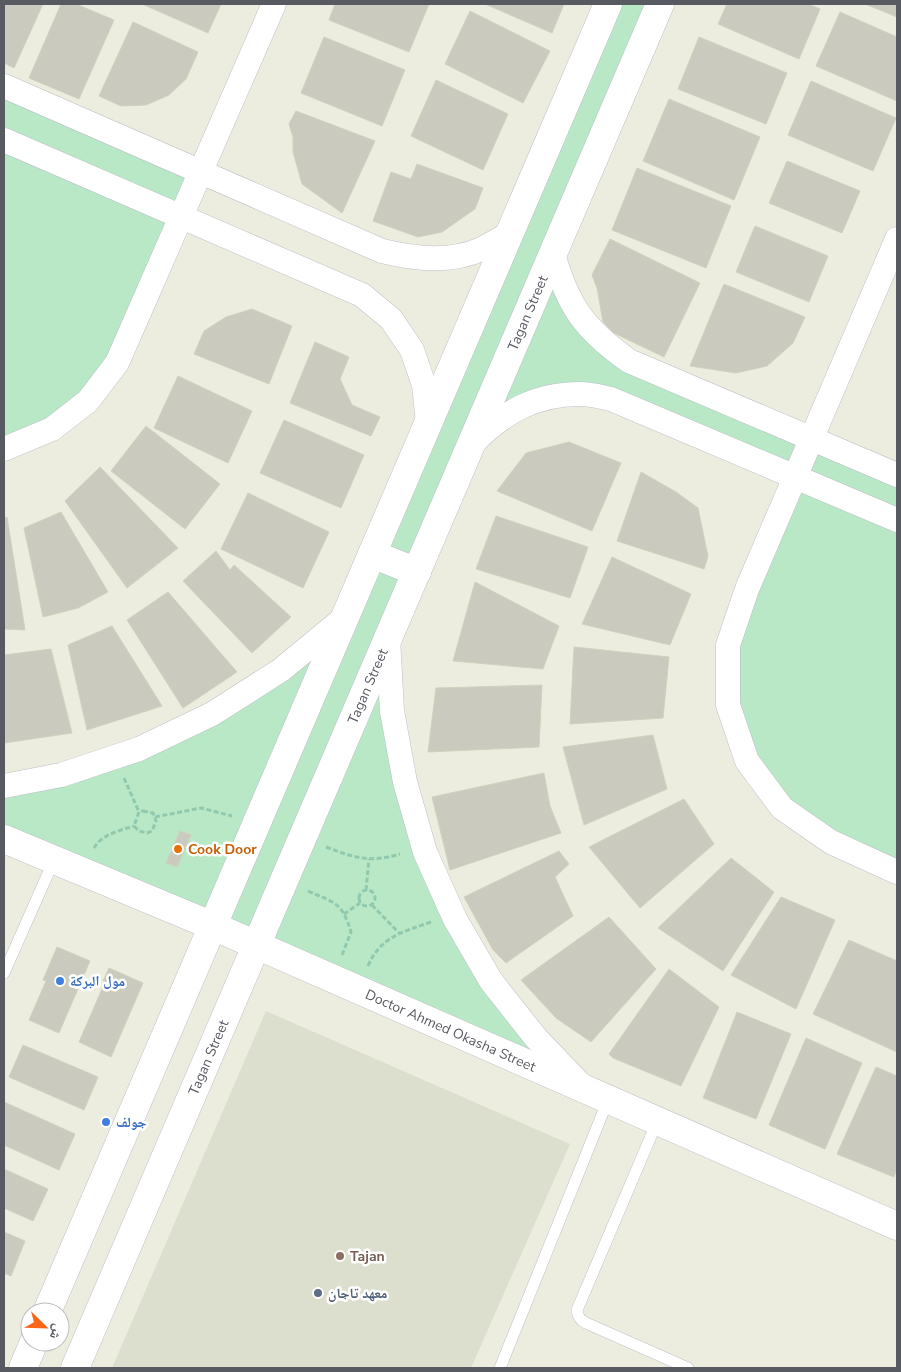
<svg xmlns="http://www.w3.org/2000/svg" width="901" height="1372" viewBox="0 0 901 1372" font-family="'Nunito Sans','Noto Naskh Arabic',sans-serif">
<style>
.education{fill:#dcdece}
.green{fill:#b8e8c5}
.building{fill:#cacabe;stroke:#d2d1bd}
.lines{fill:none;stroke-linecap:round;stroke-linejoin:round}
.service-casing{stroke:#bec0c8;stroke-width:12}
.minor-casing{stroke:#bec0c8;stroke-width:25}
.tertiary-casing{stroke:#bec0c8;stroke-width:29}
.path{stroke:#91c9af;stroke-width:3;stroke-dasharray:5 2.5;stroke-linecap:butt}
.service{stroke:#fff;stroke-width:11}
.minor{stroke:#fff;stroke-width:24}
.tertiary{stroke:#fff;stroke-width:28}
.food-dot{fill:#e8710a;stroke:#fff;stroke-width:2}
.shop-dot{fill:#3f7fe0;stroke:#fff;stroke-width:2}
.education-dot{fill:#8d6e63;stroke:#fff;stroke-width:2}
.service-dot{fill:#5c6f8a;stroke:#fff;stroke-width:2}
.labels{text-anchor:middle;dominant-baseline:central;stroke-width:5;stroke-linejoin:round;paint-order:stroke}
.street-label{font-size:14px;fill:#585a62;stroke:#fff}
.food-label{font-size:14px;font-weight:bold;fill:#c56008;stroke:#fff;text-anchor:start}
.shop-label{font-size:14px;font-weight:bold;fill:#366cbe;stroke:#fff;text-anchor:start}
.education-label{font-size:14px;font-weight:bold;fill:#785e54;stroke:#fff;text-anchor:start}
.service-label{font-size:14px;font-weight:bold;fill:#4e5e75;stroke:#fff;text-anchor:start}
</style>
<rect width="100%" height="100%" fill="#ededdf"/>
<path class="education" d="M266 1011 570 1144 471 1368H112Z"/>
<path class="green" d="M608 4H660L553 254 607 345 897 475V872L831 842 747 761 728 645 795 477 581 394 494 422 388 639 392 711 453 915 586 1091 4 839V786L139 749 345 618Z
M4 86 200 172 88 401 4 449Z"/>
<path class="building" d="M4 4H43L14 68 4 63Z
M61 4H76L114 20 79 99 29 78Z
M142 4H221L208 33Z
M335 4H429L409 52 329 20Z
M485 4H564L552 33Z
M727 4H808L820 9 799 59 718 24Z
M865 4H897V17Z
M470 11 550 51 523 103 445 64Z
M840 12 897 37V101L816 66Z
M133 22 198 52 186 79 169 95 146 105 121 106 99 96Z
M324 37 405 70 382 126 301 93Z
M699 37 787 73 766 124 678 89Z
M436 80 508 114 483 170 411 136Z
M811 81 896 118 873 171 788 135Z
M669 99 760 137 734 200 643 161Z
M296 111 375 141 342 213 302 184 293 152V137L289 124Z
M787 161 860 191 842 233 769 203Z
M417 164 483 188 475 209 442 232 418 237 373 221 391 172 411 179Z
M637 168 731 206 706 268 612 230Z
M755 226 828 256 809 302 736 272Z
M610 239 700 283 664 357 614 333 603 322 597 288 592 275Z
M724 284 805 317 793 343 767 366 736 373 690 366Z
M252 309 292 326 269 384 194 354 204 331 226 317Z
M315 342 349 357 340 379 352 405 380 417 371 436 290 403Z
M178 376 252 411 228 463 154 428Z
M284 420 364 455 341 508 260 473Z
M146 426 220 484 185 529 111 471Z
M569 442 621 463 592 531 497 491 526 453Z
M100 467 178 548 127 588 65 501Z
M641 472 676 492 698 508 708 556 704 569 617 541Z
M248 493 329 532 303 588 221 549Z
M61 512 108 592 78 608 43 617 24 528Z
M496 516 588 547 570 598 476 569Z
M7 517 25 630 4 629V518Z
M216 551 230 570 234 565 291 617 252 653 183 581Z
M612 557 691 594 670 645 582 624Z
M475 582 559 626 543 669 453 661Z
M168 592 237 672 183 708 127 620Z
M112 626 162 706 87 730 68 645Z
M574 647 669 657 663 718 570 724Z
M51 649 72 733 4 743V655Z
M542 685 539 747 428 752 436 688Z
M653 735 667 789 584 825 563 747Z
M544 773 550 806 561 833 450 870 432 797Z
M684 799 714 844 640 908 589 847Z
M180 831 191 835 177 867 166 863Z
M559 851 569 864 555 877 573 916 506 963 493 950 464 897Z
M731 858 774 892 723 971 658 928Z
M781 897 835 920 796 1009 731 975Z
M609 917 656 969 591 1042 556 1018 521 980Z
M849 940 897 961V1052L813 1014Z
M57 947 90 961 59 1033 29 1020 46 981 43 980Z
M109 968 143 983 111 1057 79 1042 105 982 103 981Z
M669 969 719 1007 681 1086 613 1058 609 1054Z
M737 1012 791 1034 756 1119 703 1098Z
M806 1038 862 1063 825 1149 769 1125Z
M23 1045 98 1077 84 1110 9 1077Z
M876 1067 897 1076V1168L894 1177 837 1154Z
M4 1102 75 1134 59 1170 4 1145Z
M4 1169 48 1189 33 1221 4 1208Z
M4 1232 25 1241 11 1276 4 1273Z"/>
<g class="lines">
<g class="service-casing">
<path id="service" d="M4 973 54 860
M657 1122 577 1310C578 1317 580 1320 586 1323L688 1368
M500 1368 608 1100"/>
</g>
<g class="minor-casing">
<path id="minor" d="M4 86 382 251C415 259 450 263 482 249 491 244 500 239 509 234
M4 140 362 295 391 319 412 350 424 385 428 423
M897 239 747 589 728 645V705L747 761 782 808 831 842 897 872
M553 254C568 306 584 329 629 361L897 475
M473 443C504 412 535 394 580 394 591 394 601 397 611 399L897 520
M4 449 52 429 88 401 117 363 274 4
M388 638 392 711 405 782 425 852 455 919 491 981 536 1038 582 1086
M4 786 61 775 139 749 212 714 281 670 344 618"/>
</g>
<g class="tertiary-casing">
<g id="tertiary">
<path d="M372 554 417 572"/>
<path id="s1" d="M4 839 213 926 897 1226"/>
<path d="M47 1312 608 4"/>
<path d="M23 1368 34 1342"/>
<path id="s2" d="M75 1368 660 4"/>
</g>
</g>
<path class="path" d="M124 778 139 812
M143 811 153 813 156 821 152 831 147 833 139 831 134 826 139 812Z
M155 817 201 808 232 816
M326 847C355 858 370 863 400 854
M94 848C102 834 119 831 134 826
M359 898a8 8 0 1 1 16 0a8 8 0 1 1-16 0Z
M366 890 369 859
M308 891C335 903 342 902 351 932L342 955
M372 905 399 933
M344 914 360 903
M368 966C381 936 403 932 431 922"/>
<use href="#service" class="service"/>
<use href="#minor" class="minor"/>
<use href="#tertiary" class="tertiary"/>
</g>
<circle class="food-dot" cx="178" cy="849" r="5"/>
<g class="shop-dot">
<circle cx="60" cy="981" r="5"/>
<circle cx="106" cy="1122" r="5"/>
</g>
<circle class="education-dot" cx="340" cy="1256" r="5"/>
<circle class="service-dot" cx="318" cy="1293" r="5"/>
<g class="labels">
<g class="street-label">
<text stroke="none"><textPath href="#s2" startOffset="1148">Tagan Street</textPath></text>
<text stroke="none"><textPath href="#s2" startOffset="742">Tagan Street</textPath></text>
<text stroke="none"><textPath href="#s1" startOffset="486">Doctor Ahmed Okasha Street</textPath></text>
<text stroke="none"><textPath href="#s2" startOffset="338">Tagan Street</textPath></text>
</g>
<g class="food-label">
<text x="188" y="849">Cook Door</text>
</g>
<g class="shop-label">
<text x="70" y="981">مول البركة</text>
<text x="116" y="1122">جولف</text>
</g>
<g class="education-label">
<text x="350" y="1256">Tajan</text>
</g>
<g class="service-label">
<text x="328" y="1293">معهد تاجان</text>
</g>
</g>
<rect width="901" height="1372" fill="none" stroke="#585a62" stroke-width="10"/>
<g transform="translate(45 1327) rotate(113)"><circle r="24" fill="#ffffff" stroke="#bcbdc0"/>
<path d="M0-4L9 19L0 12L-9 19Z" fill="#fa6518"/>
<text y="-8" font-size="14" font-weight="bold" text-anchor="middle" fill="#585a62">ش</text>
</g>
</svg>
